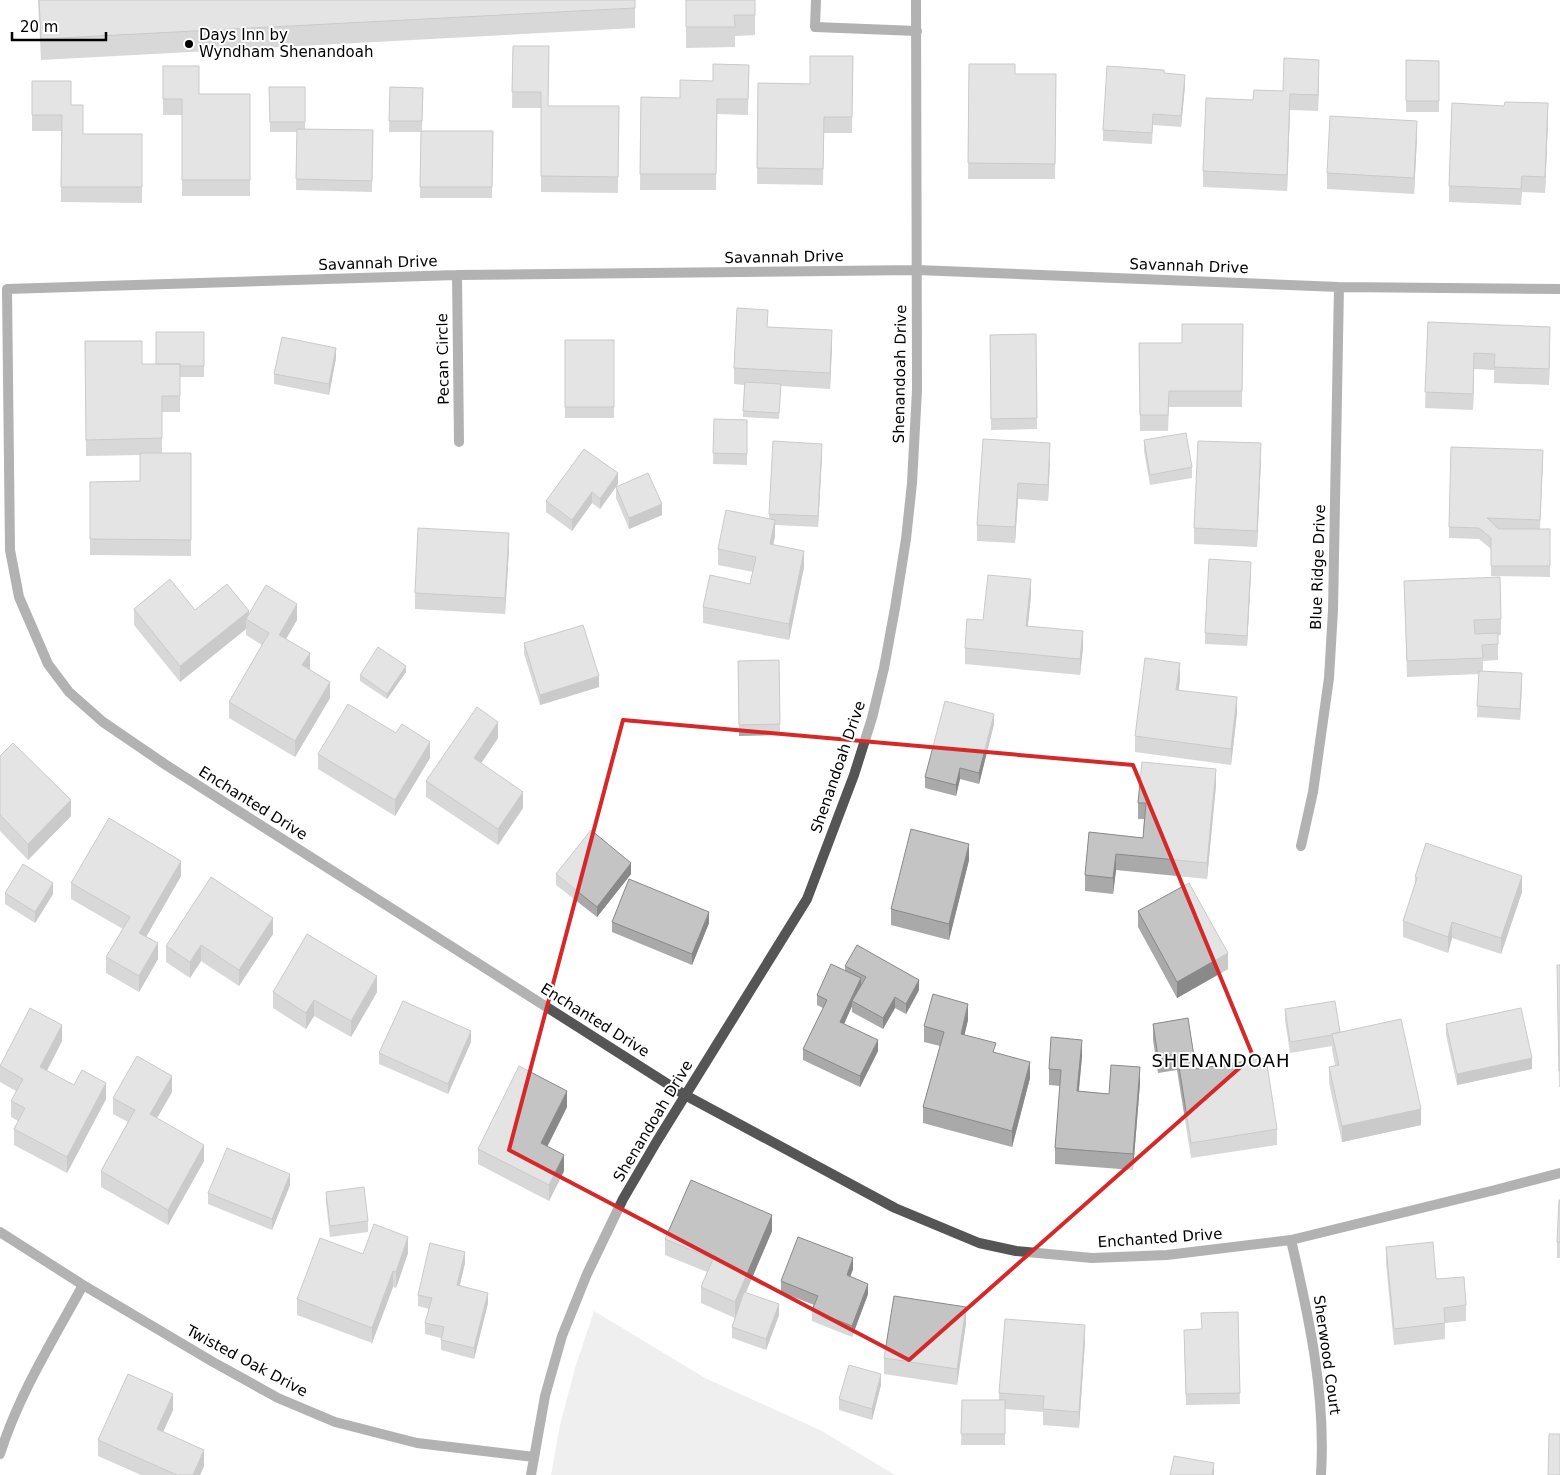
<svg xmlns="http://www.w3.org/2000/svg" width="1560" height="1475" viewBox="0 0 1560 1475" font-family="'DejaVu Sans',sans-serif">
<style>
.green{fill:#dcdcdc}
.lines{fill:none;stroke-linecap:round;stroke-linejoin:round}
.lane{stroke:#555;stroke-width:10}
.street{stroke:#555;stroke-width:10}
.wall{fill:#a9a9a9}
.shaded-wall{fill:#898989}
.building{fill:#c4c4c4;stroke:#898989}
.marked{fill:none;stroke:#d62828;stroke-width:4;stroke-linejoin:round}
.poi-dot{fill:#000;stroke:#fff;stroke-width:2}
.labels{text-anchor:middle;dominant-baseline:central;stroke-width:4;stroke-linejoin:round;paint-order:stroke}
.poi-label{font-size:15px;fill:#000;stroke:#fff;text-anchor:start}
.street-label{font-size:15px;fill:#000;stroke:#fff}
.quarter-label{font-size:18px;letter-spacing:1px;fill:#000;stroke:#fff}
</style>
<rect width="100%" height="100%" fill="#fff"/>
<path class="green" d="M594 1311 705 1378 822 1431 895 1475H551L560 1425 575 1368Z"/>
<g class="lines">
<path class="lane" d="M816 0 815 27 917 31"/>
<path class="street" d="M457 275 459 442
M1560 289 1339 287 917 270 457 275 7 289 10 550 19 597 48 664 69 692 103 722 166 765 685 1095 895 1208 979 1243 1016 1251 1092 1258 1167 1255 1291 1240 1495 1190 1560 1173
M1301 846 1313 792 1329 678 1333 610 1339 287
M0 1232 83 1285 213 1362 278 1398 335 1422 417 1443 534 1457
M1291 1240C1309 1317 1326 1395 1321 1475
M0 1454C19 1394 53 1340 83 1285
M531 1475 545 1396 562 1336 587 1274 623 1199 657 1141 807 899 854 775 872 718 884 668 895 608 906 539 912 483 917 390 916 0"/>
</g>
<path class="wall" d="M38 0H635V28L41 60Z
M686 0H755V35L735 36V47L686 48Z
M513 46H549L548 106H619L618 193 541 192V108H512Z
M853 56 852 133H824L823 185 757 184 758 83 810 84Z
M1406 60 1439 61V112H1406Z
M969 64 1015 74H1056L1055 179H968Z
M749 65 748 115 717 114 716 190H640L641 97 680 98 713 81Z
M163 66 199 94H250V196H182V115H163Z
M1164 73 1185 86 1181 127 1153 125 1152 144 1103 141V130Z
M1319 76 1318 111 1290 110 1287 191 1203 187V171L1253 100 1283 91Z
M32 81 71 105 83 134H142V203L61 202V131H32Z
M269 87H305V129L373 130 372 192 296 190 297 132H270Z
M390 87 423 88 422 131H493L492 198H420L421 132H389Z
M1504 106 1548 119 1545 193 1522 192 1521 205 1449 202V186Z
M1417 137 1414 194 1327 189V173Z
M1428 322 1550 343 1549 385 1494 383V370L1474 369 1473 410 1425 408Z
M1243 324 1242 407H1169L1168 431H1140L1139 343H1182Z
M768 327 832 346 830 389 781 386 779 419 743 417 744 385 734 384V368Z
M204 332V377H180V412H162V453H191V556L90 555V482L140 481V455L86 456 85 341 142 364H156Z
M1036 334 1037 429 991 430 990 335Z
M565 340H614V418H565Z
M336 358 329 395 274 384V374Z
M714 419 747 420V465L713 464Z
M983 439 1050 459 1048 501 1018 499 1015 543 977 541V525Z
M1144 440 1192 467V478L1150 485 1144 451Z
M822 455 818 527 775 525V536L773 545 804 567 789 640 703 623V607L750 584 753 572 718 565V549L769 519V514Z
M1261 459 1257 547 1194 544V528Z
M1543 461 1540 529H1550V577L1491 576V549L1479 539 1449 538V527Z
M618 484 600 509 592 503 572 531 546 512V501Z
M616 487 662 515 629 529 616 498Z
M509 549 505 614 415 609V593Z
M1251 573 1247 646 1205 644V633Z
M1404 581 1501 619V635H1498V660L1483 661V671L1522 684 1520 720 1477 717 1479 674 1407 677Z
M1031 595 1028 626 1083 647 1080 675 965 664V648L983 620Z
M134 609 195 610 249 614 297 620 286 639 330 698 295 757 229 718V702L262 645 246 635V629L180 682 134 625Z
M524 643 599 687 540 705 524 654Z
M779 660 780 735 739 736 738 661Z
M406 672 387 699 360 681V675Z
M1180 679 1179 690 1237 713 1231 765 1135 752V736Z
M994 724 979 784 960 779 956 796 925 788V777Z
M498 738 481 763 523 808 498 845 426 797V781Z
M318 754 430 758 395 816 318 769Z
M0 756 71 816 28 860 0 831Z
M1216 785 1207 879 1116 870 1113 894 1085 891V875L1089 832 1143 838 1144 819H1138V803Z
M969 860 949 940 891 925V909Z
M556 874H631L597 917 556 885Z
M181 876 146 937 158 959 139 992 106 973V957L123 929 71 899V883Z
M1415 877 1522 892 1501 954 1452 938 1448 953 1403 937V921L1415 886Z
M5 893 53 894 35 923 5 904Z
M1138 911 1228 969 1177 998 1138 927Z
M612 922 709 923 692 965 612 932Z
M273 934 239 986 201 961 190 978 166 962V946Z
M1557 965H1560V1087H1559Z
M845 966 919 990 906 1014 895 1008 883 1029 852 1012V1006L844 1024 878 1051 860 1087 803 1060V1049L823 1008 817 1005V995L845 971Z
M273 992H377L351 1037 314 1016 306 1029 273 1008Z
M1285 1009 1340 1032 1421 1125 1342 1142 1329 1083V1067L1335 1065 1332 1050V1046L1290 1053 1285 1020Z
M968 1020 964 1035 996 1053 1030 1078 1012 1147 923 1123V1107L940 1046 924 1042V1026Z
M1153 1024 1196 1069 1277 1129V1145L1191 1158 1177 1070 1158 1073 1153 1040Z
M1446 1024 1532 1069 1457 1085 1446 1035Z
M62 1041 47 1071 74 1085 106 1099 67 1173 14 1145V1129L18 1121 11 1117V1101L16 1091 0 1082V1066Z
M471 1042 448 1094 379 1064V1053Z
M1082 1056 1079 1091 1109 1094 1140 1083 1133 1170 1055 1164V1148L1060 1086 1049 1085V1069Z
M172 1092 157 1118 204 1161 168 1225 101 1187V1171L128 1122 113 1114V1098Z
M567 1107 547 1147 564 1171 549 1201 478 1164V1149Z
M290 1185 272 1230 208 1204V1193Z
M326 1192 368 1221V1232L330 1237 326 1203Z
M1560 1200V1258H1557V1242Z
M772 1231 746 1292 779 1315 766 1350 732 1338V1327L735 1318 701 1303V1287L707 1272 665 1255V1239Z
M1386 1247 1436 1279 1466 1305V1321L1445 1323V1339L1394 1345 1386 1263Z
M408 1253 396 1288 393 1287 372 1343 297 1315V1299L363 1254Z
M465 1263 460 1285 488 1303 474 1359 441 1350V1338L425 1334V1323L429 1309 418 1306V1295Z
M853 1269 850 1277 868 1294 852 1337 812 1321V1310L814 1305 781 1292V1281Z
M1238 1312 1240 1404 1186 1405 1184 1341 1202 1329Z
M966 1323 957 1385 884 1374V1358Z
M1085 1341 1079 1428 1043 1425V1412L1005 1409V1445H961L962 1400H999V1393Z
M881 1385 872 1420 839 1410V1399Z
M173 1410 163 1432 204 1466 200 1475H141L98 1456V1440Z"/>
<path class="shaded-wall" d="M1319 60V76L1318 111V95Z
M1185 75V86L1181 127V116Z
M1290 94V110L1287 191V175Z
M1548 103V119L1545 193V177Z
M1417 121V137L1414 194V178Z
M1550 327V343L1549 385V369Z
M832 330V346L830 389V373Z
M336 348V358L329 395V384Z
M1474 353V369L1473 410V394Z
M1050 443V459L1048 501V485Z
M1261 443V459L1257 547V531Z
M822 444V455L818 527V516Z
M618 473V484L600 509V499Z
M1018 483V499L1015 543V527Z
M592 492V503L572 531V520Z
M662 504V515L629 529V518Z
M775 520V536L770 560V544Z
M509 533V549L505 614V598Z
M804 551V567L789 640V624Z
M1251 562V573L1247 646V636Z
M1031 579V595L1026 642V626Z
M297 604V620L279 651V635Z
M249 611V621L246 619V629L180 682V666Z
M1083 631V647L1080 675V659Z
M310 653V669L302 681V665Z
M1180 663V679L1176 706V690Z
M406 666V672L387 699V694Z
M1522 673V684L1520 720V709Z
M599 676V687L540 705V695Z
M330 682V698L295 757V741Z
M1237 697V713L1231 765V749Z
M994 714V724L979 784V773Z
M498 722V738L474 774V758Z
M430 742V758L395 816V800Z
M960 768V779L956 796V785Z
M1216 769V785L1207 879V863Z
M523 792V808L498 845V829Z
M71 800V816L28 860V844Z
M969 844V860L949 940V924Z
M1116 854V870L1113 894V878Z
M181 861V876L139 949V933Z
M631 863V874L597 917V907Z
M1522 876V892L1501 954V938Z
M53 883V894L35 923V912Z
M709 912V923L692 965V954Z
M273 918V934L239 986V970Z
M1452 922V938L1448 953V937Z
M158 943V959L139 992V976Z
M201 945V961L190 978V962Z
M1228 953V969L1177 998V982Z
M377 976V992L351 1037V1021Z
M861 978V989L852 1001V1006L840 1033V1022Z
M919 980V990L906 1014V1004Z
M895 997V1008L883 1029V1018Z
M314 1000V1016L306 1029V1013Z
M968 1004V1020L961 1050V1034Z
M62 1025V1041L40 1083V1067Z
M471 1031V1042L448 1094V1084Z
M878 1040V1051L860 1087V1076Z
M1082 1040V1056L1077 1107V1091Z
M1532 1058V1069L1457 1085V1074Z
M1030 1062V1078L1012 1147V1131Z
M1140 1067V1083L1133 1170V1154Z
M172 1076V1092L150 1130V1114Z
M106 1083V1099L67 1173V1157Z
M567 1091V1107L541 1159V1143Z
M1421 1109V1125L1342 1142V1126Z
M204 1145V1161L168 1225V1210Z
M564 1155V1171L549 1201V1185Z
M290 1174V1185L272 1230V1219Z
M772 1215V1231L735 1318V1302Z
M408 1237V1253L396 1288V1272Z
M465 1252V1263L457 1296V1285Z
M853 1258V1269L847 1286V1275Z
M393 1271V1287L372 1343V1328Z
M868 1284V1294L852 1337V1326Z
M488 1293V1303L474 1359V1348Z
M779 1304V1315L766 1350V1339Z
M966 1307V1323L957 1385V1369Z
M1085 1325V1341L1079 1428V1412Z
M881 1374V1385L872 1420V1409Z
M173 1394V1410L157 1445V1429Z
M204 1450V1466L200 1475H193Z
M1214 1463V1475H1212Z"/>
<path class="building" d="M39 0H635V8L41 39Z
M686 0H755V15H734L735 27H686Z
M513 46H549L548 106H619L618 177 541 176V92H512Z
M810 56H853L852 117H824L823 169 757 168 758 83 810 84Z
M1284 58 1319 60 1318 95 1290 94 1287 175 1203 171 1206 98 1253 100 1254 90 1283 91Z
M1406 60 1439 61V101H1406Z
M713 64 749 65 748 99H717L716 174H640L641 97 680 98V80L713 81Z
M969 64H1015V74H1056L1055 164 968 163Z
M163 66H199V94H250V180H182V99H163Z
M1107 66 1164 70V73L1185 75 1181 116 1153 114 1152 133 1103 130Z
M32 81H71V105H83V134H142V187H61L62 115H32Z
M269 87H305V122H270Z
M390 87 423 88 422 121H389Z
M1505 102 1548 103 1545 177 1522 176 1521 189 1449 186 1452 103 1504 106Z
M1330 116 1417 121 1414 178 1327 173Z
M297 129 373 130 372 181 296 179Z
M421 131H493L492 187H420Z
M737 308 768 310 767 327 832 330 830 373 734 368Z
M1428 322 1550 327 1549 369 1494 367 1495 354 1474 353 1473 394 1425 392Z
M1182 324H1243L1242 391H1169L1168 415H1140L1139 343H1182Z
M156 332H204V366H180V364H156Z
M1036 334 1037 418 991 419 990 335Z
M282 337 336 348 329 384 274 374Z
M565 340H614V407H565Z
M85 341H142V364H180V396H162V438L86 440Z
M745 382 781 384 779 413 743 411Z
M714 419 747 420V454L713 453Z
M1186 433 1192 467 1150 475 1144 440Z
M983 439 1050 443 1048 485 1018 483 1015 527 977 525Z
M773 441 822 444 818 516 769 514Z
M1198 441 1261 443 1257 531 1194 528Z
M1451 447 1543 450 1540 520 1487 518 1499 529H1550V566H1491V538L1479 528 1449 527Z
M584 449 618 473 600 499 592 492 572 520 546 501Z
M140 453H191V540L90 539V482L140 481Z
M648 473 662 504 629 518 616 487Z
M726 510 775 520 770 544 804 551 789 624 703 607 710 575 750 584 756 557 718 549Z
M418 528 509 533 505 598 415 593Z
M1209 559 1251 562 1247 636 1205 633Z
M988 575 1031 579 1026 626 1083 631 1080 659 965 648 967 619 983 620Z
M1500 577 1501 619 1474 620 1475 634 1498 633V644L1482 645 1483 658 1407 661 1404 581Z
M170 579 195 610 227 584 249 611 180 666 134 609Z
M266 585 297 604 279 635 310 653 302 665 330 682 295 741 229 702 269 633 246 619Z
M583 625 599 676 540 695 524 643Z
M378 647 406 666 387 694 360 675Z
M1145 658 1180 663 1176 690 1237 697 1231 749 1135 736Z
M779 660 780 724 739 725 738 661Z
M1479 671 1522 673 1520 709 1477 706Z
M945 701 994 714 979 773 960 768 956 785 925 777Z
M348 704 396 733 402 724 430 742 395 800 318 754Z
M477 707 498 722 474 758 523 792 498 829 426 781Z
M13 743 71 800 28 844 0 815V756Z
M1142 762 1216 769 1207 863 1116 854 1113 878 1085 875 1089 832 1143 838 1146 803H1138Z
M109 818 181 861 139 933 158 943 139 976 106 957 130 917 71 883Z
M911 829 969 844 949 924 891 909Z
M591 830 631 863 597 907 556 874Z
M1426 843 1522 876 1501 938 1452 922 1448 937 1403 921 1417 878 1415 877Z
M23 864 53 883 35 912 5 893Z
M211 877 273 918 239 970 201 945 190 962 166 946Z
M629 879 709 912 692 954 612 922Z
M1189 883 1228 953 1177 982 1138 911Z
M307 934 377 976 351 1021 314 1000 306 1013 273 992Z
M857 945 919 980 906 1004 895 997 883 1018 852 1001 866 977 845 966Z
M831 964 861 978 840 1022 878 1040 860 1076 803 1049 827 1000 817 995Z
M1557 965H1560V1071H1559Z
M933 994 968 1004 961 1034 996 1043 993 1052 1030 1062 1012 1131 923 1107 944 1032 924 1026Z
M403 1001 471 1031 448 1084 379 1053Z
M1335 1001 1340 1032 1332 1034V1035L1290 1042 1285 1009Z
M30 1008 62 1025 40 1067 74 1085 82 1070 106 1083 67 1157 14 1129 25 1108 11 1101 23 1079 0 1066Z
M1521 1008 1532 1058 1457 1074 1446 1024Z
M1188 1018 1196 1069 1266 1058 1277 1129 1191 1143 1177 1054 1158 1057 1153 1024Z
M1401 1019 1421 1109 1342 1126 1329 1067 1339 1065 1332 1034Z
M1051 1037 1082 1040 1077 1091 1109 1094 1111 1065 1140 1067 1133 1154 1055 1148 1061 1070 1049 1069Z
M137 1056 172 1076 150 1114 204 1145 168 1210 101 1171 135 1110 113 1098Z
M519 1066 567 1091 541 1143 564 1155 549 1185 478 1149Z
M227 1148 290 1174 272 1219 208 1193Z
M691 1180 772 1215 735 1302 701 1287 713 1259 665 1239Z
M364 1187 368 1221 330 1226 326 1192Z
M1559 1200H1560V1242H1557Z
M374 1224 408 1237 396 1272 393 1271 372 1328 297 1299 320 1238 363 1254Z
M798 1237 853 1258 847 1275 868 1284 852 1326 812 1310 818 1296 781 1281Z
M1433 1242 1436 1279 1464 1277 1466 1305 1444 1308 1445 1323 1394 1329 1386 1247Z
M430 1243 465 1252 457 1285 488 1293 474 1348 441 1340 444 1327 425 1323 432 1298 418 1295Z
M744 1292 779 1304 766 1339 732 1327Z
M894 1296 966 1307 957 1369 884 1358Z
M1238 1312 1240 1393 1186 1394 1184 1330 1202 1329 1201 1313Z
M1005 1319 1085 1325 1079 1412 1043 1409 1044 1396 999 1393Z
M849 1365 881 1374 872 1409 839 1399Z
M128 1374 173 1394 157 1429 204 1450 193 1475H177L98 1440Z
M962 1400H1005V1434H961Z
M1549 1434H1560V1475H1548Z
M1174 1456 1214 1463 1212 1475H1170Z"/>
<path d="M0 0H1560V1475H0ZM623 720 1133 765 1253 1056 909 1360 509 1150Z" fill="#fff" fill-opacity=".55" fill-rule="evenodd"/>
<path class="marked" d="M623 720 1133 765 1253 1056 909 1360 509 1150Z"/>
<circle class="poi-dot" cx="189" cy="44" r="5"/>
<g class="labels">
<g class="poi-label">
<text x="199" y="35">Days Inn by<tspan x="199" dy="17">Wyndham Shenandoah</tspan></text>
</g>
<g class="street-label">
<text transform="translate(784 257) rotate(-1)">Savannah Drive</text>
<text transform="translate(378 263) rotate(-2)">Savannah Drive</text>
<text transform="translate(1189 266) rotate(2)">Savannah Drive</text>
<text transform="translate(443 359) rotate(-91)">Pecan Circle</text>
<text transform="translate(900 374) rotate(-89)">Shenandoah Drive</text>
<text transform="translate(1318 567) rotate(-88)">Blue Ridge Drive</text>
<text transform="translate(838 767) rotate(-71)">Shenandoah Drive</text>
<text transform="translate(253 803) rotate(32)">Enchanted Drive</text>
<text transform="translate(595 1020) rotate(32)">Enchanted Drive</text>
<text transform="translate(653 1121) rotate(-59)">Shenandoah Drive</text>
<text transform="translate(1160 1238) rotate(-4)">Enchanted Drive</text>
<text transform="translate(1327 1355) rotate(82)">Sherwood Court</text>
<text transform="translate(247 1361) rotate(28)">Twisted Oak Drive</text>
</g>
<g class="quarter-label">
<text x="1221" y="1060">SHENANDOAH</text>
</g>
</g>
<path d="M12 32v8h94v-8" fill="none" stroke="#000000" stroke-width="2.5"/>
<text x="20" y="32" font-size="15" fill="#000000" stroke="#ffffff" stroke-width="4" paint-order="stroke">20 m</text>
</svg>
